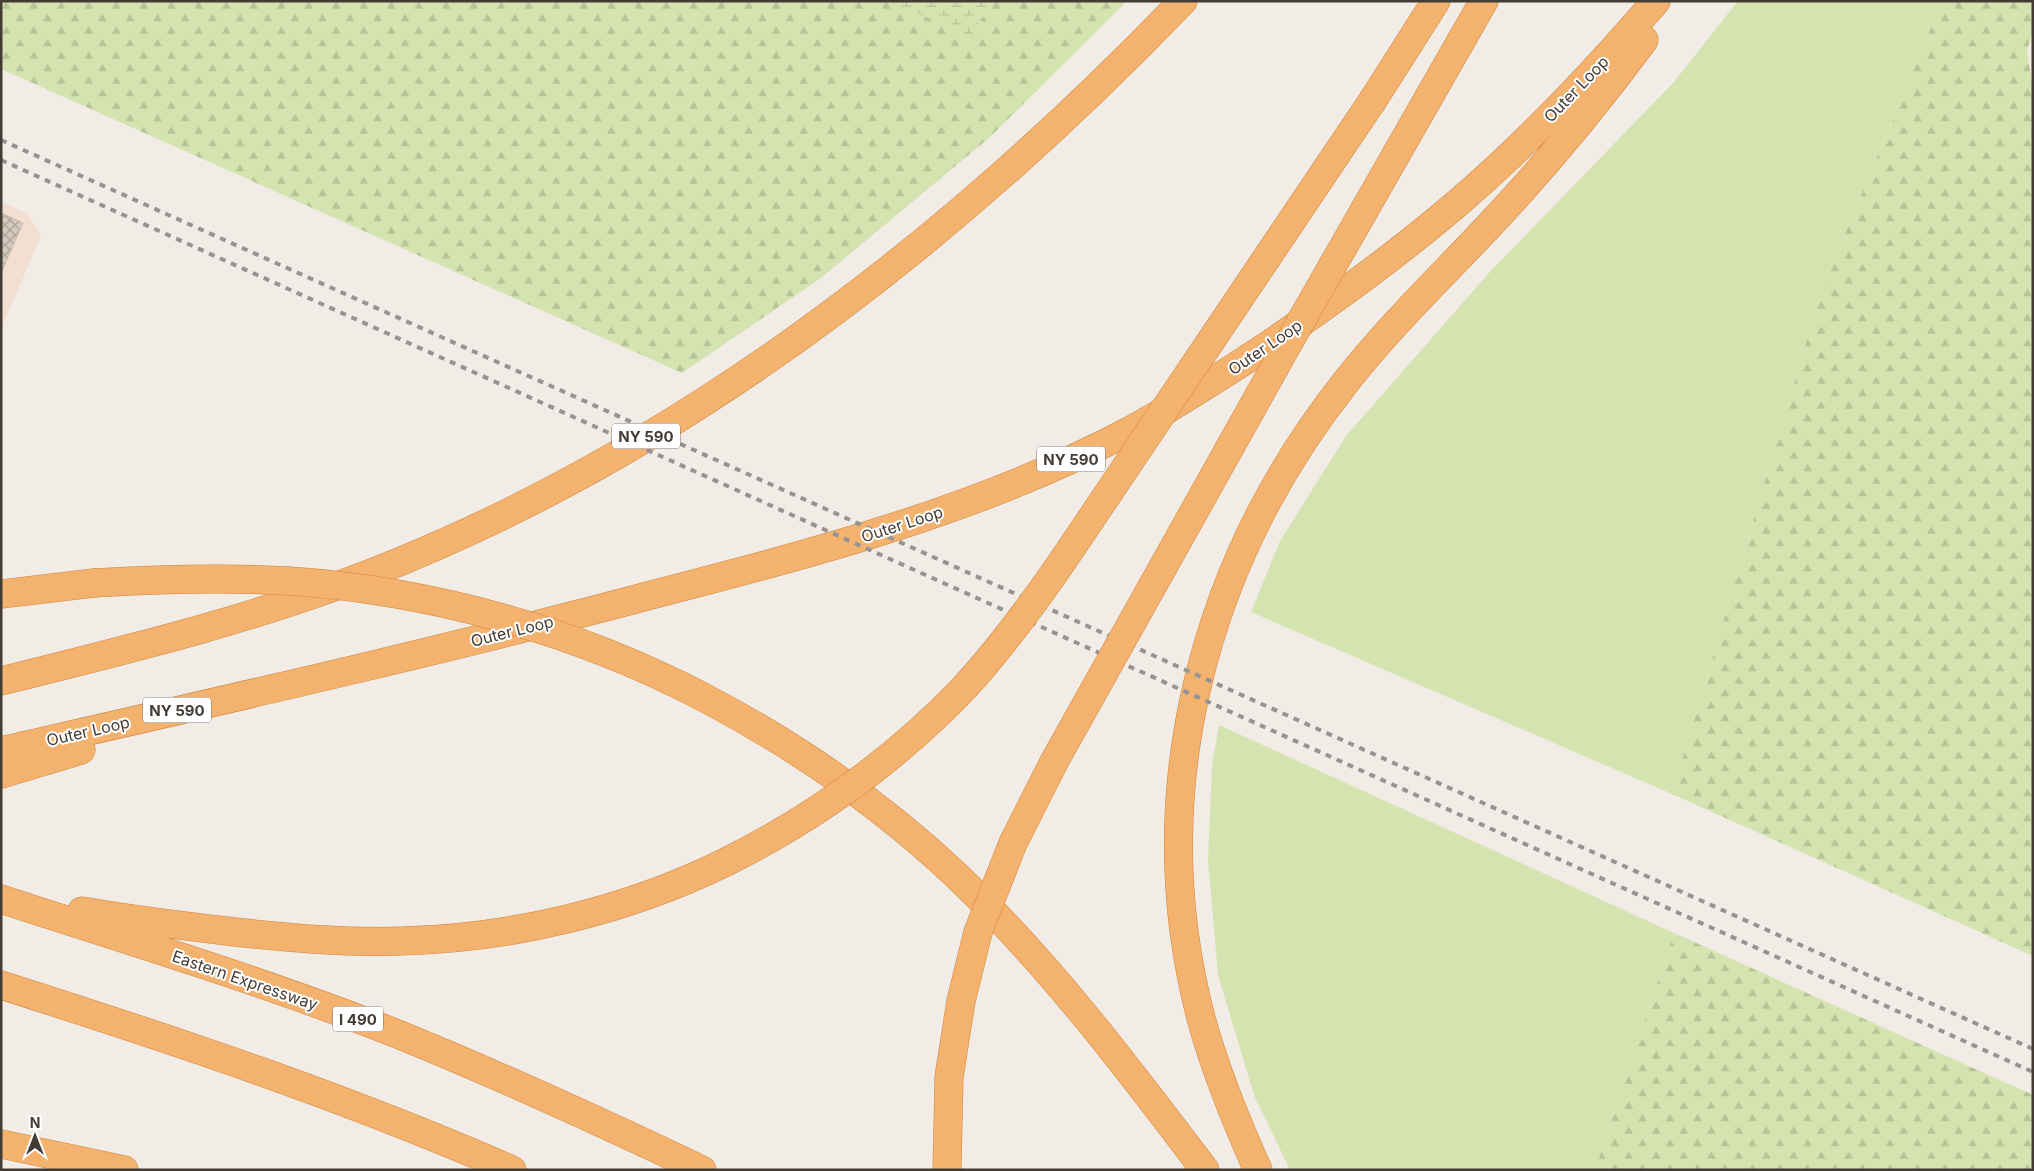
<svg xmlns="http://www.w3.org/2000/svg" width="2034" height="1171" viewBox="0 0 2034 1171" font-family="Inter,sans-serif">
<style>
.commercial{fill:#f2dfd1}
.grass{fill:#d4e3b0}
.forest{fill:url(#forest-firs)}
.wetland{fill:url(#wetland-marsh)}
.building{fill:url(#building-cross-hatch);stroke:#ccbcaf}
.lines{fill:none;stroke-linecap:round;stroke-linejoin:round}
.highway-casing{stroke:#d1853f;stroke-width:29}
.highway{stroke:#f3b26e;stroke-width:28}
.rail{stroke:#949494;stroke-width:4;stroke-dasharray:6 6;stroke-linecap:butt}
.highway-bridge-casing{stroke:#d1853f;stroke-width:29;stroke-linecap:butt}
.highway-bridge{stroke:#f3b26e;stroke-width:28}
.labels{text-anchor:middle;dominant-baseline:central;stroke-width:4;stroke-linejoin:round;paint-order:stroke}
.shield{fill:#fff;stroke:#7b7672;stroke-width:1}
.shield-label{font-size:15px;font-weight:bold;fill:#433c35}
.street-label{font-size:16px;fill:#433c35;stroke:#fff}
</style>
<defs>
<pattern id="forest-firs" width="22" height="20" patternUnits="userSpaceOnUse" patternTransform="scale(1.25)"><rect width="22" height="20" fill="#d4e3b0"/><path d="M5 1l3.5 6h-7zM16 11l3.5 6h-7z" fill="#b7c498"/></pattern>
<pattern id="wetland-marsh" width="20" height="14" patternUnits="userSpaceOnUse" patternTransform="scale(1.25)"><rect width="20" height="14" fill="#d4e3b0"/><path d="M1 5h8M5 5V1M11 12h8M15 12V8" fill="none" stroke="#b7c498"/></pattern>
<pattern id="building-cross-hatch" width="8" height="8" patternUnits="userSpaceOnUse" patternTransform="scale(1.25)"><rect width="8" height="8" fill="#d5c9be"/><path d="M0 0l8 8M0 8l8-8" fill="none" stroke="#aea49b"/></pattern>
</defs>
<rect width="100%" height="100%" fill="#f1ece5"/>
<path class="commercial" d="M1 202 28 214 41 236 1 329Z"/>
<path class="grass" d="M1738 1H1942L1823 286 1672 794 1251 612 1280 541 1346 436 1488 274 1673 83Z
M1219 725 1674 933 1595 1170H1290L1254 1095 1218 975 1208 860 1212 766Z"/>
<path class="forest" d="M1 1H1127L989 138 821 278 682 373 1 69Z
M1942 1H2033V32L2027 50 2033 92V956L1672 794 1823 286Z
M1674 933 2033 1095V1170H1595Z"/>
<path class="wetland" d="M886 1H996L970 34Z"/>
<path class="building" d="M1 213 23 223 1 273Z"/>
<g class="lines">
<g class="highway-casing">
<path id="highway" d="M1473 20 1484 1
M1373 100 1436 1
M1 594 94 583
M1 681C125 650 250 620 369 574 680 453 953 240 1183 1
M705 698C796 746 882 805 957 876 1050 965 1127 1067 1205 1170
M1 751C220 701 438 652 655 594 817 552 982 509 1131 430 1175 406 1216 379 1258 352 1328 305 1396 256 1460 201 1531 140 1595 72 1656 1
M1 774 81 750
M1 899C133 942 266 982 395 1033 499 1075 601 1122 702 1170
M82 911C133 920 184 926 235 932 291 938 346 943 402 941 513 938 626 911 726 862
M1 985C174 1040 345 1097 512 1170
M1 1144 124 1170
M1258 1170C1236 1121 1215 1070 1201 1018 1142 793 1203 563 1345 383 1388 328 1438 280 1486 229 1542 170 1595 106 1644 40"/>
</g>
<use href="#highway" class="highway"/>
<path class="rail" d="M1 140 2033 1049
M1 160 2033 1072"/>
<g class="highway-bridge-casing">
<path id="highway-bridge" d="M94 583C159 579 224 577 290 581 433 591 577 631 705 698
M726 862C816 817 895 760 964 688 1001 648 1033 604 1064 559L1373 100
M947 1170 949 1077 961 1001 978 932 1013 843 1055 760 1285 349 1473 20"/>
</g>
<use href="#highway-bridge" class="highway-bridge"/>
</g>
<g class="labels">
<g class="shield">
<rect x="612" y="423.5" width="68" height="25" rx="4"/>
<rect x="1037" y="446.5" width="68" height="25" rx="4"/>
<rect x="143" y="697.5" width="68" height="25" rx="4"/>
<rect x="333" y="1006.5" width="50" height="25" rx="4"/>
</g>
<g class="shield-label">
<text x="646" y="436">NY 590</text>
<text x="1071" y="459">NY 590</text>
<text x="177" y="710">NY 590</text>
<text x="358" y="1019">I 490</text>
</g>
<g class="street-label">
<text transform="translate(1576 89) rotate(-46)">Outer Loop</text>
<text transform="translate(1265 347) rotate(-34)">Outer Loop</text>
<text transform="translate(902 524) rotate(-18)">Outer Loop</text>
<text transform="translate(512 631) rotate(-14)">Outer Loop</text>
<text transform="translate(88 731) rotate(-13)">Outer Loop</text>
<text transform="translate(245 980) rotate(19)">Eastern Expressway</text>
</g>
</g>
<rect width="2034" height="1171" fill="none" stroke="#433c35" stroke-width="5"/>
<g transform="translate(35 1136)" stroke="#ffffff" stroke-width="4" paint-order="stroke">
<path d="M0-4L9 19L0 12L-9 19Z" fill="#433c35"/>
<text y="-8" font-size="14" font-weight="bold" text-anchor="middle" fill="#433c35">N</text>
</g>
</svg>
